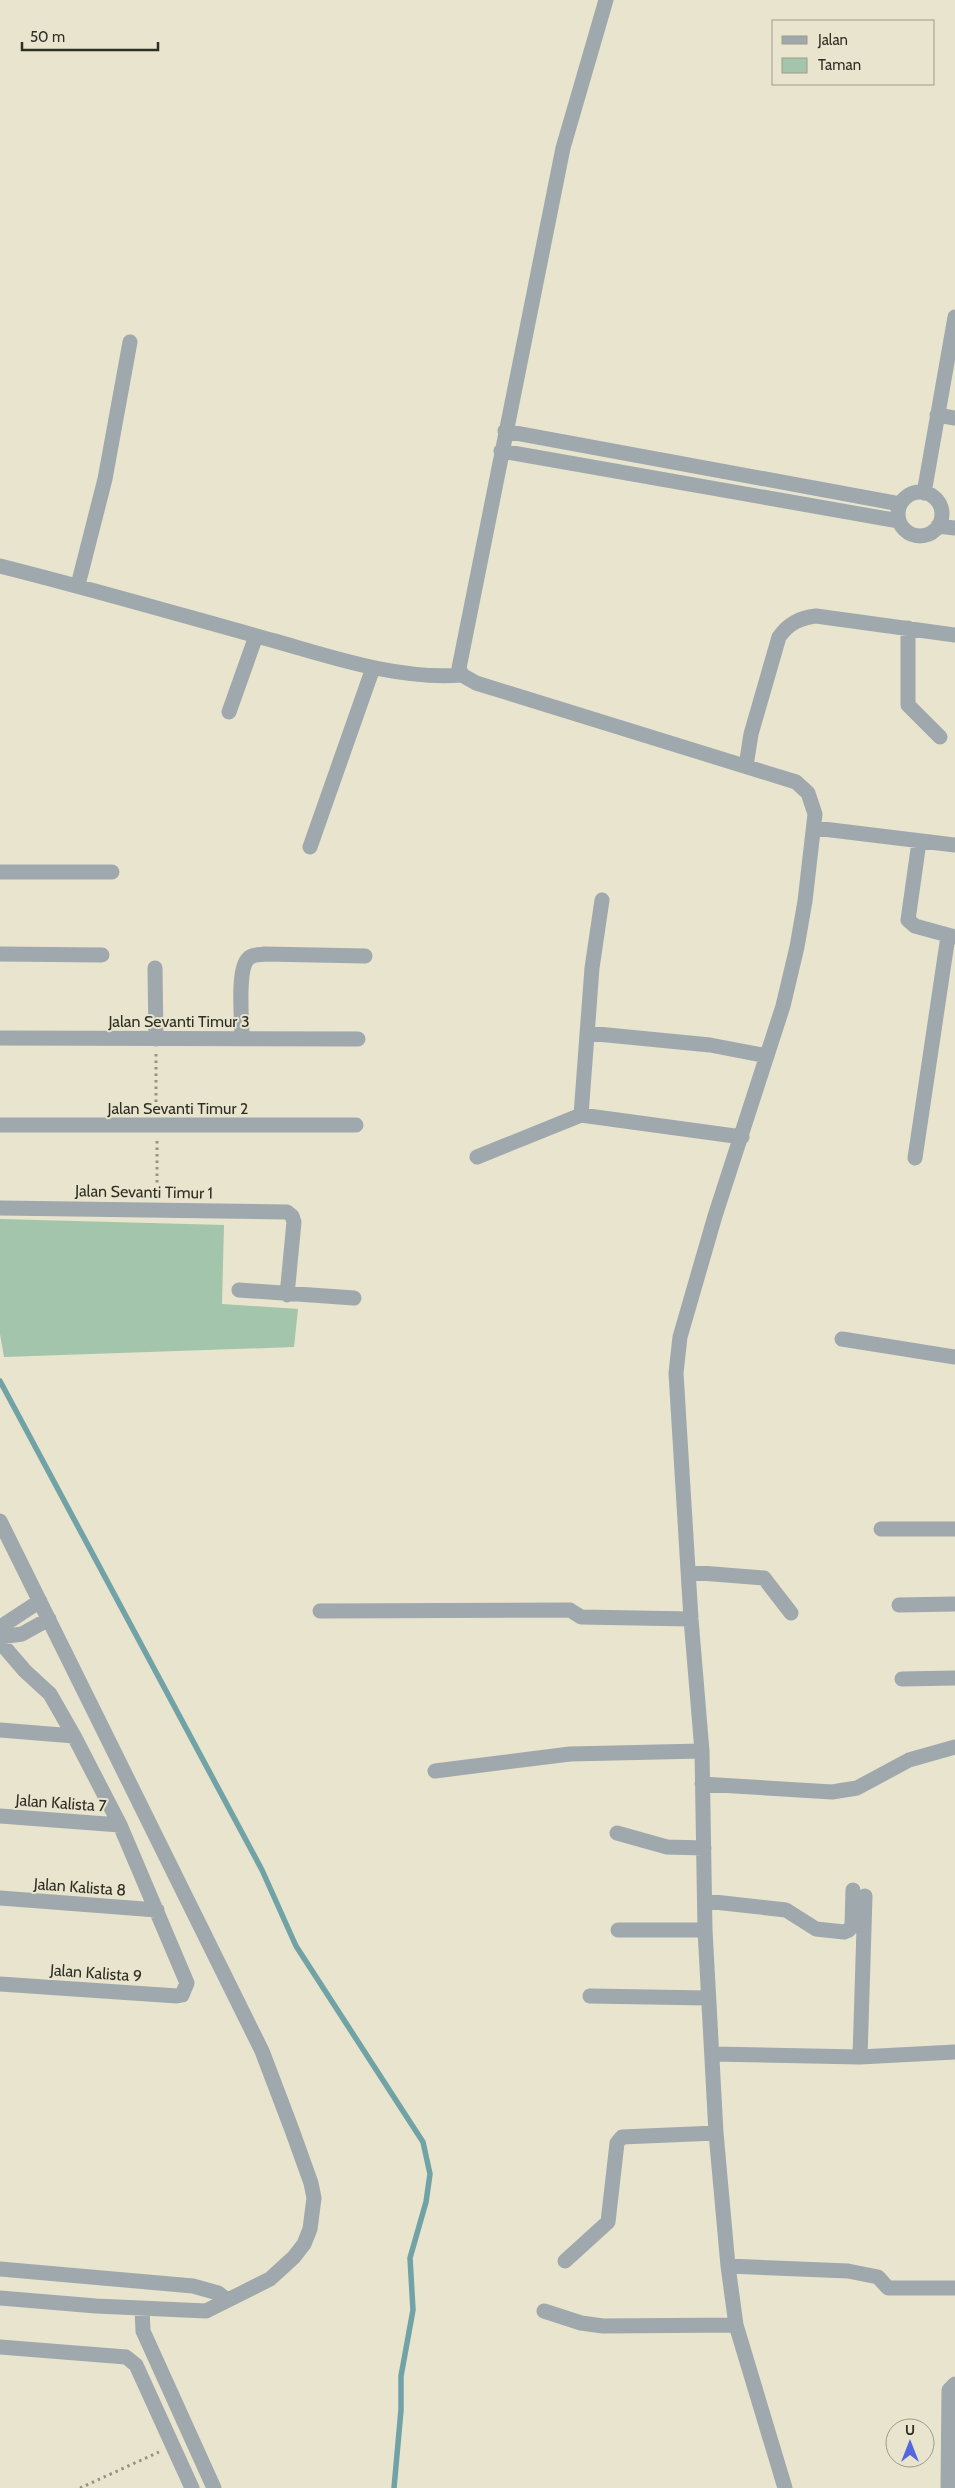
<svg xmlns="http://www.w3.org/2000/svg" width="955" height="2488" viewBox="0 0 955 2488" font-family="Cabin,sans-serif">
<style>
.green{fill:#a2c5ab}
.lines{fill:none;stroke-linecap:round;stroke-linejoin:round}
.stream{stroke:#71a2a6;stroke-width:5.5}
.path{stroke:#969383;stroke-width:3;stroke-dasharray:2.5 4;stroke-linecap:butt}
.minor{stroke:#9ea8ad;stroke-width:15}
.labels{text-anchor:middle;dominant-baseline:central;stroke-width:4;stroke-linejoin:round;paint-order:stroke}
.street-label{font-size:16px;fill:#2f2e25;stroke:#e8e4cd}
</style>
<rect width="100%" height="100%" fill="#e8e4cd"/>
<path class="green" d="M0 1219 224 1225 222 1304 298 1309 294 1347 4 1357 0 1334Z"/>
<g class="lines">
<path class="stream" d="M0 1381 262 1870 296 1946 423 2142 430 2174 426 2202 410 2258 413 2310 401 2376V2410L394 2488"/>
<path class="path" d="M156 1054V1110
M157 1141V1195
M80 2488 159 2452"/>
<path class="minor" d="M606 0 563 148 459 668 462 675 476 683 796 782 808 793 815 814 805 901 797 947 783 1006 715 1216 680 1337 676 1373 691 1619 702 1751 705 1930 716 2133 728 2266 736 2325 785 2488
M937 415 955 418
M505 431 900 504
M501 451 899 521
M898 514a22 22 0 1 1 44 0a22 22 0 1 1-44 0Z
M924 493 955 317
M938 526 955 528
M0 566C92 589 184 616 275 641 335 658 399 680 462 675
M78 585 105 479 130 342
M908 628V705L940 737
M229 712 256 636
M746 766 751 734 779 637C789 623 800 618 816 616L955 635
M815 828 955 845
M919 842 908 920 915 926 955 937
M310 847 373 668
M0 872H112
M0 954 102 955
M155 968 156 1039
M587 1033 710 1045 767 1056
M0 1038 358 1039
M242 1038C242 1020 237 973 247 960 251 954 259 955 265 954L365 956
M581 1115 592 968 602 900
M0 1125H356
M477 1157 581 1115 742 1137
M915 1158 948 936
M0 1208 287 1212 292 1216 294 1222 287 1295
M239 1290 354 1298
M842 1339 955 1357
M0 1521 262 2051 292 2130 311 2183 314 2198 310 2229 304 2244 294 2257 270 2279 206 2311 96 2306 0 2298
M881 1529H955
M688 1572 764 1578 791 1613
M899 1605 955 1604
M320 1611 570 1610 581 1617 691 1619
M0 1629 2 1626 40 1601
M0 1637 22 1634 49 1619
M0 1642 25 1671 50 1694 74 1736 120 1825 187 1983 182 1995 177 1996 0 1984
M902 1679 955 1678
M0 1730 74 1736
M435 1771 570 1754 702 1751
M702 1784 832 1792 857 1788 909 1760 955 1747
M0 1816 120 1825
M617 1833 667 1847 704 1848
M0 1898 157 1910
M705 1901 786 1910 816 1929 844 1932 849 1930 852 1925 853 1890
M618 1930H705
M590 1996 708 1998
M712 2054 860 2057 955 2052
M860 2057 865 1896
M565 2261 608 2222 617 2143 622 2137 716 2133
M728 2266 848 2271 878 2277 888 2288H955
M0 2269 193 2286 218 2293 227 2300
M142 2309 143 2331 214 2488
M544 2311 581 2323 603 2326 736 2325
M0 2347 126 2357 136 2365 192 2488
M948 2488 949 2390 955 2384"/>
</g>
<g class="labels">
<g class="street-label">
<text x="179" y="1021">Jalan Sevanti Timur 3</text>
<text x="178" y="1108">Jalan Sevanti Timur 2</text>
<text transform="translate(144 1192) rotate(1)">Jalan Sevanti Timur 1</text>
<text transform="translate(61 1803) rotate(4)">Jalan Kalista 7</text>
<text transform="translate(80 1887) rotate(4)">Jalan Kalista 8</text>
<text transform="translate(96 1973) rotate(4)">Jalan Kalista 9</text>
</g>
</g>
<rect x="772" y="20" width="162" height="65" fill="#e8e4cd" stroke="#9e9b8a"/>
<rect x="782" y="36" width="25" height="8" fill="#9ea8ad" stroke="#9e9b8a"/>
<text x="818" y="45" font-size="15" fill="#2f2e25">Jalan</text>
<rect x="782" y="58" width="25" height="15" fill="#a2c5ab" stroke="#9e9b8a"/>
<text x="818" y="70" font-size="15" fill="#2f2e25">Taman</text>
<g transform="translate(910 2443)"><circle r="24" fill="#e8e4cd" stroke="#9e9b8a"/>
<path d="M0-4L9 19L0 12L-9 19Z" fill="#5368de"/>
<text y="-8" font-size="14" font-weight="bold" text-anchor="middle" fill="#2f2e25">U</text>
</g>
<path d="M22 42v8h136v-8" fill="none" stroke="#2f2e25" stroke-width="2.5"/>
<text x="30" y="42" font-size="15" fill="#2f2e25" stroke="#e8e4cd" stroke-width="4" paint-order="stroke">50 m</text>
</svg>
